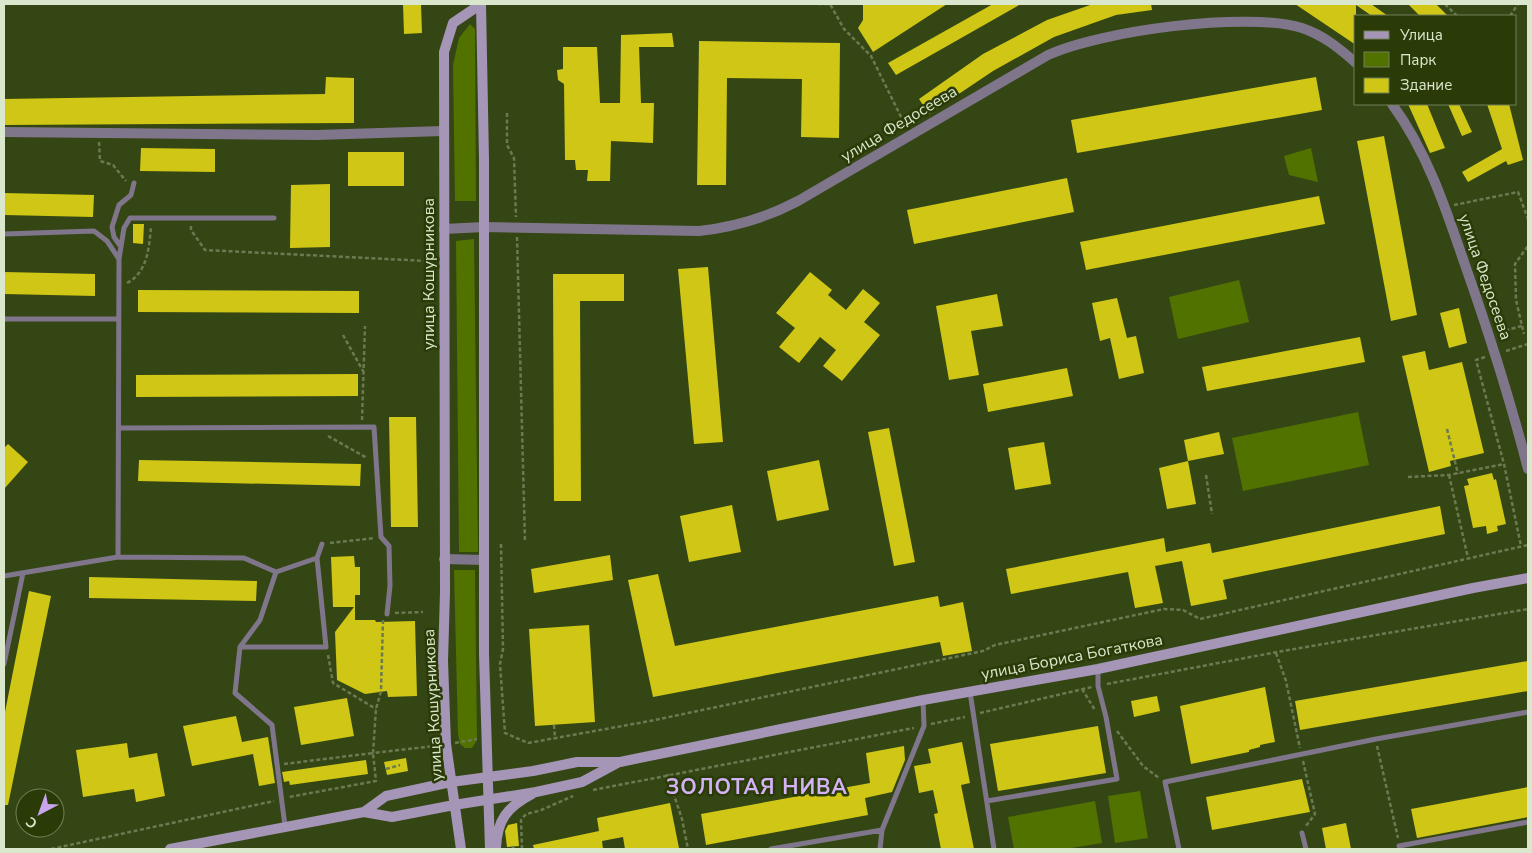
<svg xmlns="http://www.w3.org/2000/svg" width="1532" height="853" viewBox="0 0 1532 853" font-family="'Nunito Sans',sans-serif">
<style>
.green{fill:#527200}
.building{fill:#cfc615}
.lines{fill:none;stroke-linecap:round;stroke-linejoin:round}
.path{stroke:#6b7a51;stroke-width:2.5;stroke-dasharray:4 2.5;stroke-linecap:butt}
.service{stroke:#80768c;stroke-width:5}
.minor{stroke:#80768c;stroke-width:10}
.tertiary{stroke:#80768c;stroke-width:10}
.secondary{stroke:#a595b7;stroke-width:10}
.labels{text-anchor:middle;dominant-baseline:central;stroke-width:5;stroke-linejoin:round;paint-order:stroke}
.street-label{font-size:16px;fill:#dbe7cc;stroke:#2b3b08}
.district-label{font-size:21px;font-weight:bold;letter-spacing:1px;fill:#d3b2f6;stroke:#2b3b08}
</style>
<rect width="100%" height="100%" fill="#354615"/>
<path class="green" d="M470 24 475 29 476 201H455L453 65 459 38Z
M1311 148 1318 182 1289 175 1284 156Z
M474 239 478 552H459L456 241Z
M1239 280 1249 322 1178 339 1169 297Z
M1358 412 1369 465 1243 491 1232 438Z
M454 570H475L477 740 472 748H465L460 744 458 734Z
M1140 791 1148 838 1115 843 1108 796Z
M1095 801 1102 843 1065 849H1014L1008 817Z"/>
<path class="building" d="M403 4H421L422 33 404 34Z
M863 4H947L873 52 858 28 863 20Z
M993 4H1021L896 75 888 63Z
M1093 4H1151L1152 10 1116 15 1054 37 993 71 929 114 919 99 983 54 1047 20Z
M1295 4H1371L1388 16H1372L1356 5V45Z
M1408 4H1436L1448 16H1420Z
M672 33 674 47H639L641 103H654L653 143 611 141 610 181H587L588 170H576L575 160H565L564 84 558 80 557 70 563 69V47H597L600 103H620L621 35Z
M699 41 840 43 839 138 801 137 802 79 727 78 726 185H697Z
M326 77 354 78V123L4 125V99L325 94Z
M1316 77 1322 110 1077 153 1071 120Z
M1408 104H1427L1445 148 1430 153Z
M1448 104H1459L1472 132 1462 136Z
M1487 104H1509L1523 160 1508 165 1506 161 1468 182 1462 172 1502 149Z
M1384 136 1417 315 1391 321 1357 141Z
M141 148 215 149V172L140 171Z
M348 152H404V186H348Z
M1067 178 1074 212 914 244 907 210Z
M330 184V247L290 248 291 185Z
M4 193 94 195 93 217 4 215Z
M1319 196 1325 224 1086 270 1080 242Z
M133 224H144L143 244 133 243Z
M708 267 723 442 694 444 678 269Z
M4 272 95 274V296L4 294Z
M810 272 832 290 828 295 846 310 863 289 880 303 864 322 880 335 842 381 823 366 836 350 820 337 799 363 779 347 795 328 776 313Z
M553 274H624V301H580L581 501H554Z
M138 290 359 291V313L138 312Z
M997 294 1003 326 971 331 979 375 949 380 936 306Z
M1117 298 1127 338 1136 336 1144 373 1119 379 1110 338 1100 341 1092 303Z
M1459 308 1467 343 1449 348 1440 313Z
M1360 337 1365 362 1207 391 1202 367Z
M1425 351 1429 370 1462 362 1484 453 1450 461 1451 466 1429 472 1402 356Z
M1067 368 1073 396 988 412 983 384Z
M358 374V396L136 397V375Z
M389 417H416L418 527H391Z
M889 428 915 562 894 566 868 432Z
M1219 432 1224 454 1188 461 1184 440Z
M1044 442 1051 484 1015 490 1008 448Z
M8 444 28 462 4 489V448Z
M139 460 361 464 360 486 138 481Z
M819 460 829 510 777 521 767 471Z
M1188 461 1196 504 1167 509 1159 468Z
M1492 473 1494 480 1496 479 1506 524 1497 526 1498 531 1487 534 1486 526 1473 528 1464 486 1469 485 1467 479Z
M732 505 741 552 689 562 680 516Z
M1440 506 1445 534 1223 580 1227 599 1191 606 1182 561 1155 566 1163 603 1135 608 1128 572 1011 594 1006 569 1164 538 1166 552 1210 543 1212 553Z
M610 555 613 580 534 593 531 569Z
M354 556 355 567H360V595H355V620H375L376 622 415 621 417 696 388 697 387 691 365 694 337 680 335 632 354 607H333L331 557Z
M658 574 675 646 938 596 940 607 963 602 972 651 943 656 940 642 653 697 628 580Z
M89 577 257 581 256 601 89 598Z
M29 591 51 596 8 805H4V717Z
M589 625 595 722 535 726 529 629Z
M1528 661V691L1300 730 1295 701Z
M1265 687 1275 742 1260 745V747L1249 750V752L1191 764 1180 706Z
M1157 696 1160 711 1134 717 1131 701Z
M347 698 354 736 301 745 294 707Z
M236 716 242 742 268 737 275 783 259 786 253 754 192 766 183 726Z
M1098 726 1106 773 998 791 990 744Z
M962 742 970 783 961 785 974 849H941L934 814 938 813 933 790 919 793 914 766 931 763 928 749Z
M127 743 129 758 157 753 165 796 136 802 134 789 83 797 76 750Z
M904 746 905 760 892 792 865 798 868 815 706 845 701 814 870 783 866 753Z
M406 758 408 771 387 775 384 762Z
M366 760 368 774 290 785 289 781 284 782 282 772Z
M1302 779 1310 812 1212 830 1206 797Z
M1528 787V817L1417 838 1411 809Z
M670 803 679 848 625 849 623 837 602 841 603 849H534L533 845 599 831 597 818Z
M517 823 519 846 507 847 505 831 508 825Z
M1346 823 1351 849H1326L1322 828Z"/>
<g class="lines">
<path class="path" d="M818 4H830L844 29 871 56 906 127
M1445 4 1457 16
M1510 16 1518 4
M507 113V145L514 158 516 217
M99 142 100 161 113 165 126 181
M1454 205 1518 192 1528 219
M191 226V230L205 250 427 261
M517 237 525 542
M127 283C148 272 149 247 151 227
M1522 326 1524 334
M1499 332 1522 326 1516 300 1515 264 1528 246
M343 335 363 371
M1506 351 1528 344
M1485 357 1476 360 1504 464 1521 546
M362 420 365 326
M1447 429 1458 474
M328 436 367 458
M1206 475 1212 514
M1449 475 1468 558
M1408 477 1449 475 1504 464
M330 543 375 538
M501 544 503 649 500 664 505 733 528 743 650 721 983 651 995 645 1164 609 1183 610 1200 619 1528 545
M395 613 423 612
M383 620 381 691 376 709 373 753 435 746
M1276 653 1286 681 1300 748
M328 655 333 683 376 709
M1107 684 1277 652 1528 609
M1082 689 1095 710
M980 713 1092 687
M931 724 965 717
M554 725 555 738
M1117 731 1143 766 1159 778
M455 743 477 739
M1377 746 1398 838
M1303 761 1315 814 1306 826
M284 764 373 753 376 781 289 797
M386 769 400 765
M667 774 682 819 688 849
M593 790 914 728
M51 849 274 801
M513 849V846
M522 849 521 820 526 814 539 811 573 796"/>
<path class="service" d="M4 234 94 231 107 241 119 259
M121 247 114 237 112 227 119 205 131 195 134 183
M4 319H118
M120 428 374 427 381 537 389 546 390 586 387 614
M118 557 119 259 124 228 130 218H274
M276 572 317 558 322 544
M4 576 118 557 244 558 276 572 260 620 240 647H326L317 558
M240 647 235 693 272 725 285 826
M4 664 23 573
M970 692 994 849
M987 801 1117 779 1106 717 1098 686V669
M1302 833 1306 849
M1399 846 1528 822
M771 849 882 830
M880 849 882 830 924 726 923 700
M1179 849 1165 782 1376 739 1528 712"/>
<path class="minor" d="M4 132 317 135 443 131"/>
<path class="tertiary" d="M1392 104C1427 152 1445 206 1464 262 1488 330 1510 399 1528 469
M444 229 484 227 699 231C735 227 766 218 798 201L1048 55C1100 31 1246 11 1302 28 1323 35 1339 48 1356 63
M444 559 484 560"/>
<path class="secondary" d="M481 4 484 160V654L490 849
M364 812 386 796 451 782 533 771 577 762H620L923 700 1098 669 1473 588 1528 578
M496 848C497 820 507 807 532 794
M170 849 364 812 392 817 454 805 536 792 582 782 619 762
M461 849 446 744 443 661 445 592 444 52 453 23 481 4"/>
</g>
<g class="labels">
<g class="street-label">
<text transform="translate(899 124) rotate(-31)">улица Федосеева</text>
<text transform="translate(429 274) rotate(-90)">улица Кошурникова</text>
<text transform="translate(1485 277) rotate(71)">улица Федосеева</text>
<text transform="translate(1072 657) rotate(-11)">улица Бориса Богаткова</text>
<text transform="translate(433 705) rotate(-93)">улица Кошурникова</text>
</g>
<g class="district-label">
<text x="757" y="787">ЗОЛОТАЯ НИВА</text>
</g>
</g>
<rect width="1532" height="853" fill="none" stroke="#dbe7cc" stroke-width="10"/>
<rect x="1354" y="15" width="162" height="90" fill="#2b3b08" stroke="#718056"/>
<rect x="1364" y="31" width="25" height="8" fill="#a595b7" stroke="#718056"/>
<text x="1400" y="40" font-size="15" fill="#dbe7cc">Улица</text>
<rect x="1364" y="52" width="25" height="15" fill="#527200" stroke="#718056"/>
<text x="1400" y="65" font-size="15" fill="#dbe7cc">Парк</text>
<rect x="1364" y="78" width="25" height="15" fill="#cfc615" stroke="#718056"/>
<text x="1400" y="90" font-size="15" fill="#dbe7cc">Здание</text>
<g transform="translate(40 813) rotate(221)"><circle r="24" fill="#2b3b08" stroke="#718056"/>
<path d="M0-4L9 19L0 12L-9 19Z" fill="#c9a5ee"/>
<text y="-8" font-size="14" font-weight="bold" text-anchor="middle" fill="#dbe7cc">С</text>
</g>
</svg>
